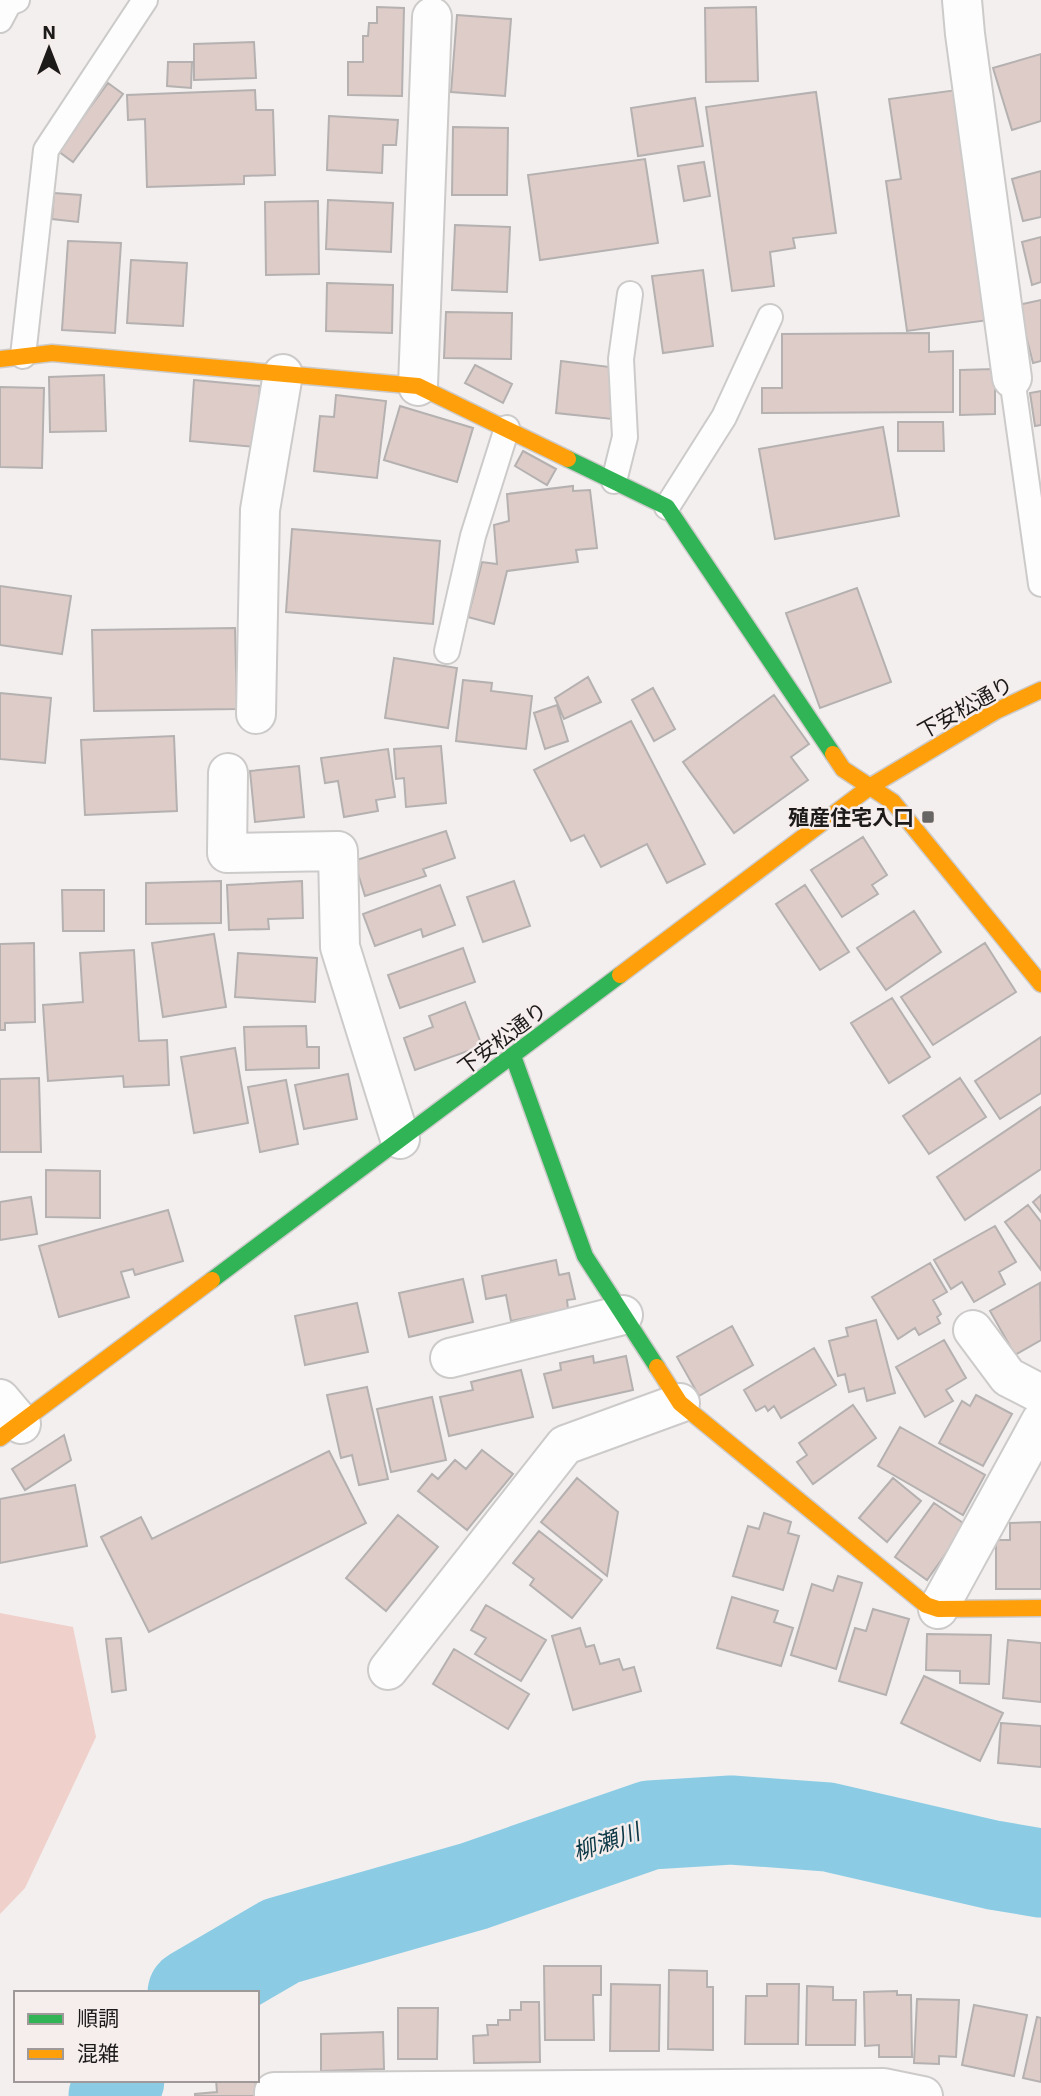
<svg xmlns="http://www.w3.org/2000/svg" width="1041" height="2096" viewBox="0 0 1041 2096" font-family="'IBM Plex Sans','Noto Sans JP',sans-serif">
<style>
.green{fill:#f0d0ca}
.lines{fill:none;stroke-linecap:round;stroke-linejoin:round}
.river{stroke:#8bcce4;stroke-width:89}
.building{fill:#deccc9;stroke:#b4b1b0;stroke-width:2}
.lane-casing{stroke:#cdcaca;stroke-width:28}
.street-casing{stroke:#cdcaca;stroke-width:42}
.fast-casing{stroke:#cdcaca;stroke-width:19}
.slow-casing{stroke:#cdcaca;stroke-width:19}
.lane{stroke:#fdfdfd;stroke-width:24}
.street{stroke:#fdfdfd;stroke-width:38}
.fast{stroke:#30b455;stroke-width:16}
.slow{stroke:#ff9f0a;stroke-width:16}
.poi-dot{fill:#686565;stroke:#f5eeed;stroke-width:2.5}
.labels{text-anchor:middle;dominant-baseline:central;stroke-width:5;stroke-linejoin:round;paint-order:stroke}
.street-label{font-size:21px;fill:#1d1a1a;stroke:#f5eeed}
.poi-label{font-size:21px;font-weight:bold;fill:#1d1a1a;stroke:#f5eeed;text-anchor:end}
.water-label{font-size:23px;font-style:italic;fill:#0d3947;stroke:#f5eeed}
</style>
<rect width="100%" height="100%" fill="#f3efef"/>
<path class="green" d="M0 1613 73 1627 96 1737 25 1888 0 1914Z"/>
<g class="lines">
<path class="river" d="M192 1993 281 1941 474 1886 650 1825 731 1820 828 1827 993 1865 1041 1873
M113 2096 120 2080"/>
</g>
<path class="building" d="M377 7 404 8 402 96 348 95V62H363V36H368L369 23H377Z
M756 7 758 81 706 82 705 8Z
M457 15 511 19 505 96 451 92Z
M254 42 256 78 194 80V44Z
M1041 54V121L1012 130 993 68Z
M168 62H192L191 88 167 86Z
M108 83 123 94 73 162 58 151Z
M255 90 256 110H273L275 175 244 176V184L147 187 145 119 128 120 127 95Z
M957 90 989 320 907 331 886 181 901 179 889 99Z
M816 92 836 233 793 238 795 248 770 252 774 286 732 291 706 107Z
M695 98 703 146 638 156 631 108Z
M329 116 398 120 396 145H383L382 173 327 170Z
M453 127 508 128 507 195H452Z
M645 159 658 243 540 260 528 175Z
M704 162 710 196 684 201 678 166Z
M1041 171V217L1023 221 1012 179Z
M54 193 81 195 78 222 52 219Z
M328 200 393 203 391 252 326 249Z
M318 201 319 274 266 275 265 202Z
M455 225 510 227 507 292 452 290Z
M1041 237V282L1032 285 1022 242Z
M68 241 121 243 115 333 62 330Z
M131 260 187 263 183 326 127 323Z
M703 270 713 346 663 353 652 276Z
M327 283 393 285 392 333 326 331Z
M1041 300V361L1033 363 1018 305Z
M446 312 512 313 511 359 444 358Z
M929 333V352L953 351V412L762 413V388H782V334Z
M561 361 618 368 612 419 556 413Z
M475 365 512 384 503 403 465 383Z
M995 369V414L960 415V370Z
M104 375 106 431 50 432 49 377Z
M194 380 260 386 255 447 190 441Z
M0 387 44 388 42 468 0 467Z
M1041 391V425L1035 426 1030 393Z
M336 395 386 401 377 478 314 471 320 416 334 417Z
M400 406 473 428 457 482 384 460Z
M898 422H943L944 451H898Z
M883 427 899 516 775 539 759 449Z
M523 451 556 469 547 485 515 466Z
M573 486V491L590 490 597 548 576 550 578 562 507 571 494 624 468 617 482 562 497 564 494 525 509 521 507 494Z
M292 529 440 541 433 624 286 612Z
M0 586 71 596 62 654 0 645Z
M857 588 891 682 820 708 786 613Z
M235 628 237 709 94 711 92 630Z
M394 658 457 668 448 728 385 718Z
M588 677 601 702 564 719 555 698Z
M463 680 492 683 491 691 532 696 526 749 456 741Z
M653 688 675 729 654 741 632 700Z
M0 693 51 698 45 763 0 759Z
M774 695 809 744 791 757 808 780 734 833 683 762Z
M557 705 568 741 545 749 534 713Z
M631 721 705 864 667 883 647 844 601 867 584 835 571 841 534 770Z
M174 736 177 811 85 815 81 740Z
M441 746 446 803 406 807 404 778 396 779 394 749Z
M388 749 395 797 376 800 378 811 344 817 338 781 325 783 321 758Z
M299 766 304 817 255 822 250 771Z
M446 831 455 858 423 869 426 876 365 896 354 861Z
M863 837 887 875 872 885 878 894 842 917 811 870Z
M221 881V923L146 924V883Z
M302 881 303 918 268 919 269 929 229 930 227 885Z
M514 881 530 926 483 942 467 897Z
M440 885 455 925 423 937 421 929 375 946 363 914Z
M805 885 849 952 820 970 776 904Z
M62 890H104V931H63Z
M914 911 941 952 886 990 857 948Z
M214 934 226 1007 163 1017 152 943Z
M34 943 35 1022 5 1023V1030H0V944Z
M985 943 1016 992 933 1045 901 997Z
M463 948 475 982 400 1008 388 975Z
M134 950 139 1041 167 1040 169 1085 124 1087 123 1076 48 1081 43 1005 83 1002 80 953Z
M238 953 317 958 315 1002 235 997Z
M892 998 930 1057 889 1083 851 1023Z
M465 1002 482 1046 415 1070 404 1038 433 1027 429 1016Z
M306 1026 307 1047H319V1068L246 1070 244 1027Z
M1041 1037V1093L1000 1119 975 1081Z
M235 1048 248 1123 194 1133 181 1057Z
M348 1074 357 1119 304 1129 295 1085Z
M39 1078 41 1152H0V1079Z
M960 1078 986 1117 929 1154 903 1116Z
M286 1080 298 1144 260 1152 248 1087Z
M1041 1107V1169L965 1220 937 1177Z
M46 1170 100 1171V1218L46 1217Z
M1041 1195V1212L1033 1202Z
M31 1197 37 1234 0 1240V1202Z
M1028 1205 1041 1222V1270L1005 1222Z
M168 1210 183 1261 135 1275 133 1269 121 1272 129 1297 59 1317 39 1246Z
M995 1226 1016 1262 999 1272 1005 1284 974 1302 962 1282 951 1289 934 1260Z
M556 1260 559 1275 569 1273 575 1299 567 1300 568 1309 511 1321 506 1295 486 1299 482 1276Z
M930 1263 947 1292 933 1300 941 1314 937 1317 940 1323 919 1335 915 1328 898 1339 872 1297Z
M463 1279 473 1322 409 1337 399 1293Z
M1040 1283 1041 1340 1015 1355 990 1311Z
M357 1303 368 1352 305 1365 295 1316Z
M876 1320 895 1393 867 1401 864 1388 849 1392 845 1374 838 1376 829 1341 848 1336 846 1328Z
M732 1326 753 1365 699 1396 677 1357Z
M944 1340 966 1378 946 1390 953 1401 925 1417 896 1367Z
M814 1348 836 1385 781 1418 774 1406 768 1411 765 1406 756 1411 744 1390Z
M593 1356 594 1363 626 1356 633 1390 553 1408 544 1374 561 1370 560 1363Z
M521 1370 533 1417 449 1436 440 1397 473 1390 471 1382Z
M367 1387 388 1479 359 1485 352 1455 341 1458 327 1395Z
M976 1395 1012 1414 983 1466 939 1443 962 1401 970 1406Z
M432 1397 446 1460 391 1472 377 1409Z
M853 1405 876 1438 813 1484 797 1462 807 1455 799 1443Z
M900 1427 985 1475 963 1515 878 1466Z
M64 1435 71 1460 25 1490 12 1469Z
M482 1450 513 1474 467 1530 418 1491 432 1474 438 1479 455 1460 466 1469Z
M329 1451 366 1523 149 1632 101 1537 141 1517 152 1539Z
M577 1478 618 1512 607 1576 541 1522Z
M893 1478 921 1501 887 1542 859 1518Z
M75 1485 87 1546 0 1563V1499Z
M934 1503 966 1525 927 1580 895 1557Z
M764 1513 791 1522 788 1533 799 1536 783 1590 733 1576 748 1526 759 1529Z
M398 1515 438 1547 386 1611 346 1578Z
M1041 1522V1589H996V1540H1010V1523Z
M539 1531 602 1580 572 1618 530 1585 534 1579 513 1563Z
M838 1576 862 1583 836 1669 791 1655 812 1584 833 1591Z
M732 1597 778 1611 774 1622 793 1628 781 1666 717 1648Z
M486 1605 546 1640 521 1681 475 1654 486 1638 471 1630Z
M873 1609 909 1619 886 1695 839 1681 855 1628 866 1631Z
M580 1628 586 1647 594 1645 600 1664 619 1659 623 1670 634 1667 641 1691 573 1710 552 1636Z
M927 1634 991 1635 989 1684 960 1683V1671L926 1670Z
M121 1638 126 1690 112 1692 106 1639Z
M1008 1640 1041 1643V1702L1003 1698Z
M454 1649 529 1694 508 1729 433 1684Z
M924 1676 1003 1713 980 1761 901 1723Z
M1001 1723 1041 1726V1767L998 1763Z
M544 1966H601V1995H593L594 2040H545Z
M669 1970 707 1971V1987H713V2050L668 2049Z
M611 1984 660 1985 659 2051H610Z
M767 1984H799L798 2044H745L746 1996H767Z
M807 1986 833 1987V2000H856L855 2045H806Z
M897 1991V1995H911L912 2057H879V2045L865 2046 864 1992Z
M917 1999 959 2000 956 2057 939 2056V2064L914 2063Z
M521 2002H539L540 2062 474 2063 473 2036 488 2035 487 2025H498V2020H510V2010H521Z
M974 2005 1027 2015 1014 2076 962 2065Z
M398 2008H438L437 2059H398Z
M1037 2017 1041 2018V2082L1023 2078Z
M383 2032 384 2069 321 2071V2034Z
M216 2080H255L257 2096H195V2094L217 2092Z"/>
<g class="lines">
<g class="lane-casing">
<path id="lane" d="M0 20 9 3 17 0
M23 356 46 150 145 0
M1012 378 1041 584
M614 481 625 437 621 359 630 294
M667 507 724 417 770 317
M447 651 473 536 507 428"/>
</g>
<g class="street-casing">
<path id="street" d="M962 0 965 34 1012 378
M418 386 432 17
M256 714 260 510 283 374
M228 773 227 853 338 851 340 947 400 1139
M973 1330 1008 1377 1041 1394
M450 1358 623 1315
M0 1399 21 1424
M938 1609 1041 1421
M388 1670 565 1445 680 1403
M274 2096V2092L884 2088 923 2096"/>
</g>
<g class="fast-casing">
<path id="fast" d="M568 459 667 507 833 754
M513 1056 585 1256 657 1367
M212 1280 620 975"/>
</g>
<g class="slow-casing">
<path id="slow" d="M0 359 52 353 418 386 568 459
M833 754 843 769 893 802 1041 984
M620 975 871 786 996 711 1041 690
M657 1367 680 1403 926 1605 938 1609 1041 1608
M0 1438 212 1280"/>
</g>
<use href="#lane" class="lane"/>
<use href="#street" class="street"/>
<use href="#fast" class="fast"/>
<use href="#slow" class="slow"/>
</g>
<rect class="poi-dot" x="921" y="810" width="14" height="14" rx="3.5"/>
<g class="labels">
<g class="street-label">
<text transform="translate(965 707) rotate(-29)">下安松通り</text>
<text transform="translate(502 1038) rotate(-37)">下安松通り</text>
</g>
<g class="poi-label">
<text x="914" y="817">殖産住宅入口</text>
</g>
<g class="water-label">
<text transform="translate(606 1841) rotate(-19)">柳瀬川</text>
</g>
</g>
<rect x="14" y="1991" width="245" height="91" fill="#f5eeed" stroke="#9f9999" stroke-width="2"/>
<rect x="28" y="2014" width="35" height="10" fill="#30b455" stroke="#9f9999" stroke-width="2"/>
<text x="77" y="2026" font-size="21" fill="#1d1a1a">順調</text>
<rect x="28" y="2049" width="35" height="10" fill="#ff9f0a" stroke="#9f9999" stroke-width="2"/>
<text x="77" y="2061" font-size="21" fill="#1d1a1a">混雑</text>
<g transform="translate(49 49)" stroke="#f5eeed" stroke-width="5" paint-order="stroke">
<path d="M0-5L12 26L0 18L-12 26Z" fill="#1d1a1a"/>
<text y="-10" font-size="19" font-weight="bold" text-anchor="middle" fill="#1d1a1a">N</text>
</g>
</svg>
